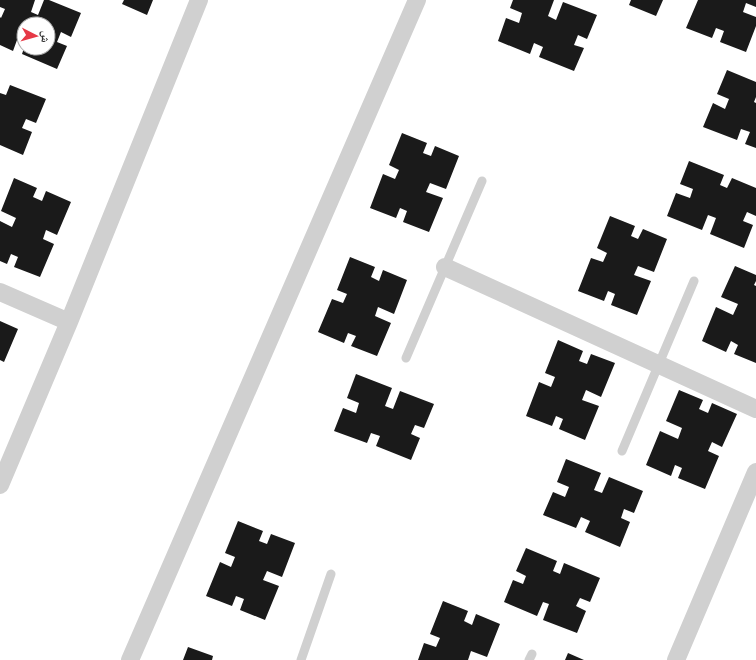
<svg xmlns="http://www.w3.org/2000/svg" width="756" height="660" viewBox="0 0 756 660" font-family="'Varela Round','Noto Naskh Arabic',sans-serif">
<style>
.building{fill:#1a1a1a}
.lines{fill:none;stroke-linecap:round;stroke-linejoin:round}
.lane{stroke:#d0d0d0;stroke-width:9}
.street{stroke:#d0d0d0;stroke-width:18}
</style>
<rect width="100%" height="100%" fill="#fff"/>
<path class="building" d="M0 0H35L31 12 38 15 44 0H49L81 13 71 37 61 32 57 42 67 46 57 69 22 54 24 48H48V24H24V43L17 40 13 51 0 45V17L1 18 5 9 0 7Z
M124 0H153L147 15 122 4Z
M513 0H554L548 16 556 20 563 2 597 15 587 39 578 35 574 45 584 48 574 71 539 57 543 47 534 43 530 54 498 41 506 18 519 23 522 13 510 8Z
M631 0H663L656 16 629 5Z
M698 0H756V7L746 3 743 12 756 17V26L746 52 720 42 724 31 716 28 712 38 686 28Z
M727 70 756 82V97L754 102 756 103V148L745 144 750 132 741 129 737 140 703 127 713 103 725 109 729 99 717 94Z
M10 85 46 99 36 123 26 119 22 128 32 132 23 155 0 145V93L6 95Z
M402 133 427 143 423 153 431 156 435 146 459 156 446 189 430 183 426 192 443 198 429 232 403 222 407 211 400 208 396 218 370 208 383 174 395 179 399 170 389 165Z
M689 161 724 175 720 185 727 188 732 178 756 188V216L747 212 743 221 753 225 744 248 710 234 716 218 708 215 702 230 667 216 676 193 690 198 693 189 680 184Z
M14 178 37 188 33 197 42 201 46 191 71 202 57 235 46 230 43 239 54 244 40 277 14 267 18 257 11 254 7 264 0 261V221L12 227 16 218 1 211Z
M610 216 635 226 631 236 638 239 643 229 667 239 654 272 638 266 634 275 651 281 637 315 611 305 615 294 608 291 604 301 578 291 591 258 603 262 607 253 597 248Z
M350 257 375 267 371 277 379 281 383 270 407 280 394 314 378 307 375 316 391 323 377 356 351 346 356 336 348 333 344 343 318 332 332 299 343 303 347 294 337 290Z
M735 266 756 275V281L754 285 756 286V363L734 354 738 345 731 341 726 352 702 341 716 307 733 315 738 304 721 297Z
M0 321 18 329 4 362 0 360Z
M558 340 583 351 579 361 587 364 591 354 615 363 601 397 586 390 582 400 599 406 585 440 559 429 563 419 556 416 552 426 526 416 539 382 551 387 555 377 545 373Z
M356 374 392 388 385 406 393 409 400 391 434 404 424 428 415 425 411 434 420 438 411 460 376 446 380 436 371 433 367 443 334 431 343 408 356 413 359 403 347 398Z
M679 390 703 400 699 409 708 413 712 403 737 414 722 447 712 442 708 451 719 456 705 489 678 478 682 468 675 465 671 476 646 465 660 431 678 439 682 428 666 421Z
M566 459 601 473 594 490 602 493 609 477 643 491 634 513 624 509 621 518 630 522 620 547 585 532 590 521 581 517 576 528 543 515 553 492 565 497 569 487 557 482Z
M238 521 263 531 259 541 267 544 271 534 295 543 282 577 267 571 263 580 279 586 265 620 240 610 244 599 236 596 232 606 206 596 220 562 231 567 235 557 225 553Z
M526 548 557 561 553 571 560 574 564 563 600 578 590 602 580 598 576 606 586 611 577 633 543 620 549 604 543 602 537 616 504 602 513 580 523 584 526 576 516 571Z
M443 601 468 611 464 621 472 625 476 614 500 624 487 657 471 651 468 660H418L424 643 436 647 440 638 430 634Z
M188 647 213 656 212 660H183Z
M568 653 584 660H565Z"/>
<g class="lines">
<path class="lane" d="M406 358 482 181
M622 451 694 281
M301 660 331 574
M529 660 532 654"/>
<path class="street" d="M445 267 756 409
M0 292 69 322
M0 485 69 322 199 0
M130 660 417 0
M676 660 756 472"/>
</g>
<g transform="translate(36 36) rotate(96)"><circle r="19" fill="#ffffff" stroke="#adadad"/>
<path d="M0-3L7 15L0 10L-7 15Z" fill="#e63946"/>
<text y="-6" font-size="11" font-weight="bold" text-anchor="middle" fill="#333333">ش</text>
</g>
</svg>
